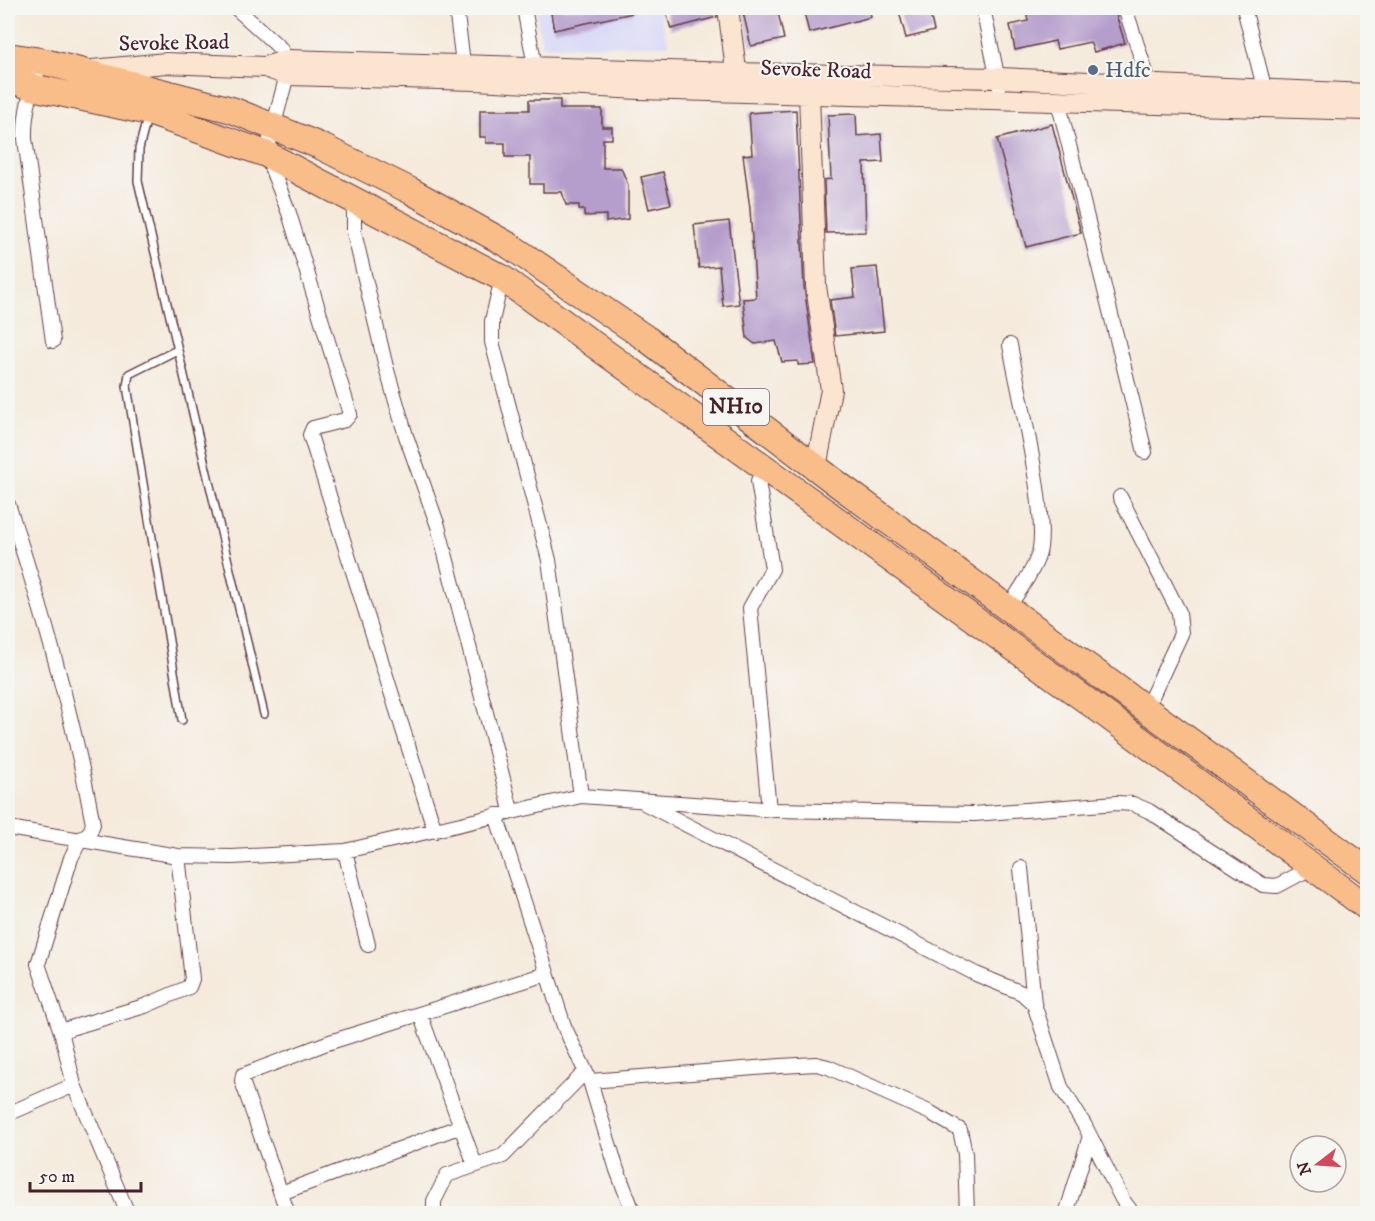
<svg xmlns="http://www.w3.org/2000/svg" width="1375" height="1221" viewBox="0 0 1375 1221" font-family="'IM FELL DW Pica',serif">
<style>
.built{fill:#d8d7f8}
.building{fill:#b69ecc}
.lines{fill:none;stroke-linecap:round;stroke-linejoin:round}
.lane-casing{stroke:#643d45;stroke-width:10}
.street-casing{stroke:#643d45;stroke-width:16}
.secondary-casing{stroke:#643d45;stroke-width:22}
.highway-casing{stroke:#643d45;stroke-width:28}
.lane{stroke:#fff;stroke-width:7}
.street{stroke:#fff;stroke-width:14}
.secondary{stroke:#fce5d0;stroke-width:20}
.highway{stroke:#f8bd89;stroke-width:26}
.service-dot{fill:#5c6f8a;stroke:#f6f6f2;stroke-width:2}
.labels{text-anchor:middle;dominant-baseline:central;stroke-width:4.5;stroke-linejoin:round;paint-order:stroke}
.shield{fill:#f6f6f2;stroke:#7e6067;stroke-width:1.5}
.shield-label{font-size:21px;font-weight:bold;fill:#4a1f2b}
.street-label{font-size:22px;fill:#4a1f2b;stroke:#f6f6f2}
.service-label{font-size:22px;fill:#4e5e75;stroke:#f6f6f2;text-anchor:start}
</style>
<rect width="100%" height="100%" fill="#f6f6f2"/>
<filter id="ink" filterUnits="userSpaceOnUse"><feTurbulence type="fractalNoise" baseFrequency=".0167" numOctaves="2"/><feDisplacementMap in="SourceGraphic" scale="12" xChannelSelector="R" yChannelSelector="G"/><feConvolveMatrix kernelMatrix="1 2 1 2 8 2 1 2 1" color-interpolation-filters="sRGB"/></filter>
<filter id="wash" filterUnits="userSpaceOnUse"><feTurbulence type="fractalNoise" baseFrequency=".008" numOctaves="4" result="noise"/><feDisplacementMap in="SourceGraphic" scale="24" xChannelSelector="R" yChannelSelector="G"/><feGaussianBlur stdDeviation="1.35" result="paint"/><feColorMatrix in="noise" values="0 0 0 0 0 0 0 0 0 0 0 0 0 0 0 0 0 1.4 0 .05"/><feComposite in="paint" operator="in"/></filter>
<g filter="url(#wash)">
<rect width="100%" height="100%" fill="#f5eadb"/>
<path class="built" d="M535 8H658L669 45 542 46Z"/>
<g id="blocks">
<path class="building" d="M550 8H633V13L554 30Z
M665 8H716L717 17 671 29Z
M742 8H777L784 39 751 46Z
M803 8H869L871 17 809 33Z
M898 8H955L956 12 931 18 934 31 906 38Z
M1040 8 1042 10 1114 8 1125 43 1094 52 1090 42 1057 49 1055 41 1015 50 1010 25 1028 21 1026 11Z
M529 100H560V109H602V127H612V139H603V168H621L628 185V219L606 222V215L584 216V210H579V205H566L562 192H543V184H530V157H505V143H486V137H480V110H529Z
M796 110 804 287 815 364 798 365V361L782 362 776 341 755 344 747 338 743 299 756 298 750 209 743 155 752 154 749 113Z
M856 114 857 136 881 134 883 162 864 163 866 232 826 233 824 180 831 179 828 115Z
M1052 124 1081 233 1026 247 997 139Z
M663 172 671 204 649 209 641 177Z
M729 221 739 304 723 306 719 266 699 268 694 225Z
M877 267 884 331 835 336 830 300 855 297 852 269Z"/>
</g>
</g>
<g filter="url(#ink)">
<use href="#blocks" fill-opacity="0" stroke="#643d45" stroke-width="1.5"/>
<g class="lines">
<g class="lane-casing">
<path id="lane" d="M147 118 139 149 138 181 264 714
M177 350 129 374 127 386 182 720"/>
</g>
<g class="street-casing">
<path id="street" d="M236 8 280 48 287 60V75L266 154 289 213 350 414 345 420 313 428 310 435 435 831
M456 8 463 63
M524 8 535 66
M983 8 999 85
M1125 8 1150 85
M1244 8 1265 91
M41 61C32 88 24 111 25 139L53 341
M1058 101 1145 452
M354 200V232L386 367 406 436 438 526 511 810
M502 278 492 321V342L549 560 581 796
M764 466 758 481 772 569 750 608 769 810
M1120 497 1179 612 1181 634 1146 709
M8 504C42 609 73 714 93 824L90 832 80 840 71 858 38 964 62 1035
M1008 608C1018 592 1032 574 1038 556 1051 522 1017 387 1010 345
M646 804 976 974 1022 993 1034 1004 1061 1087 1085 1126 1122 1199 1133 1214
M496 815 564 1026 590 1081 617 1170 634 1214
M8 828 178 856 232 857 345 851 581 796 776 810 974 814 1117 803 1133 804 1149 811 1263 885 1277 886 1311 868
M345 851 368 945
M1021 868 1034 1004
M420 1014 475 1165
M590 1081 781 1066 816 1064 828 1067 931 1113 960 1130 965 1154 967 1214
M8 1114 74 1085
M281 1193 461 1126
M128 1214 74 1085 62 1035 67 1029 145 1006 189 987 192 979 178 856
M288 1214 242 1081 243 1075 327 1043 546 974
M434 1214V1201L447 1175 503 1156 585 1072
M1066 1214 1090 1136"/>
</g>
<g class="secondary-casing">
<path id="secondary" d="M728 8 738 85
M265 67 287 60 736 73 999 78 1368 94
M92 70 166 63 265 67 287 75 476 80 639 89 1368 110
M809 94 816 286 831 390 816 467"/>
</g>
<g class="highway-casing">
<path id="highway" d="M8 56 41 61 232 110 320 146 411 191 510 246 647 339 839 485 1368 871
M8 79 32 87 149 112 266 154 502 278 1101 711 1368 908"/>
</g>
<use href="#lane" class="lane"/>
<use href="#street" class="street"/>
<use href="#secondary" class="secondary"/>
<use href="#highway" class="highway"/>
</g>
</g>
<circle class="service-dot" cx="1093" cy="70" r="6"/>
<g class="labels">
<rect class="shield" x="703" y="389" width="66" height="36" rx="4.5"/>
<g class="shield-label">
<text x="736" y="407">NH10</text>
</g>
<g class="street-label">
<text transform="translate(174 43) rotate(-1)">Sevoke Road</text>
<text transform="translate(816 70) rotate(2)">Sevoke Road</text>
</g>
<g class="service-label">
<text x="1105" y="70">Hdfc</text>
</g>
</g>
<rect width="1375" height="1221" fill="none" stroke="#f6f6f2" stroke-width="30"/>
<g transform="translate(1318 1164) rotate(253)"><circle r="28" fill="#f6f6f2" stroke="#b1a0a2" stroke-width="1.5"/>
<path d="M0-4.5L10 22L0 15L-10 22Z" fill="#d1495b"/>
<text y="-9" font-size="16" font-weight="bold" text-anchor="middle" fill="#4a1f2b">N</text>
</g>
<path d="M30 1182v9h111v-9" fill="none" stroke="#4a1f2b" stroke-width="3"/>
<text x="39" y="1182" font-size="18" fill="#4a1f2b" stroke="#f6f6f2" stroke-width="4.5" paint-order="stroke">50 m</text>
</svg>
